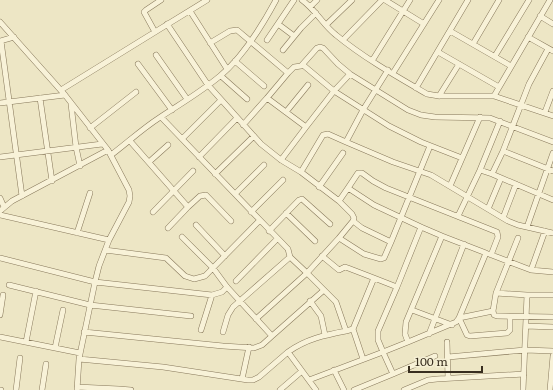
<svg xmlns="http://www.w3.org/2000/svg" width="553" height="390" viewBox="0 0 553 390" font-family="Literata,serif">
<style>
.lines{fill:none;stroke-linecap:round;stroke-linejoin:round}
.street-casing{stroke:#87785b;stroke-width:6}
.street{stroke:#f8f2d8;stroke-width:5}
</style>
<rect width="100%" height="100%" fill="#ede6c5"/>
<g class="lines">
<g class="street-casing">
<path id="street" d="M302 0C316 10 323 25 336 35 364 58 396 76 427 94L439 96H494L553 116
M385 0 424 24
M310 7 317 0
M190 11 227 69
M540 16 553 24
M0 22 65 95 108 150 129 190 130 196 129 202 109 240 99 266 95 282 79 359 77 390
M167 24 208 85 261 144 281 160 301 172 339 201 352 214 354 218 353 221 362 228 391 242
M278 24 294 36
M326 25 352 0
M450 31 511 66
M155 32 207 0
M528 37 553 51
M267 40 294 0
M343 40 382 0
M0 41 14 37
M1 41 22 196
M210 43 230 31 237 30 288 73 267 98 306 127 334 91 350 74 408 110 421 115 435 117 490 118 553 142
M473 44 499 0
M548 49 529 84 503 151 553 171
M283 50 301 28 316 13
M438 52 499 87
M156 55 187 99
M495 56 529 0
M235 61 264 86
M372 61 410 0
M138 64 172 110
M303 65 334 91 389 126 421 142 462 158
M388 70 363 110 346 142 393 162 431 175 508 221 518 225 553 233
M288 73 294 67 301 66 317 48 320 47 323 48 338 64 350 74
M393 73 439 0
M221 76 247 99
M416 88 468 0
M61 90 155 32 144 12 146 10 161 0
M439 96 459 64
M494 96 550 0
M40 98 52 181
M0 103 65 95
M71 104 76 147 80 166
M286 112 308 85
M545 112 553 91
M243 125 267 98
M90 128 136 92
M182 139 221 100
M130 141 188 207 200 196 206 195 231 221
M503 151 492 174 553 200
M111 155C127 143 142 129 159 118 180 104 201 92 220 76 243 57 262 26 276 0
M0 157 102 144
M199 157 237 118
M281 160 306 127
M149 162 168 145
M480 170 500 121
M301 172 323 135 328 134 346 142
M215 174 254 136
M450 186 480 117
M319 187 343 153
M348 188 358 173H362L373 181 386 188 497 232 498 237 491 255
M235 194 264 165
M0 198 4 207
M339 201 348 188 374 205 421 227 397 287 374 278 353 329 346 331
M488 209 501 178
M0 211 12 201 108 150
M153 212 193 171
M251 212 283 180
M286 213 315 241
M0 215 109 240
M458 216 480 170 492 174
M503 218 516 184
M260 220 288 249 290 257 307 273 339 238 364 254 381 259 384 258 391 242 430 146
M196 225 225 256
M421 227 442 236 406 322 405 334 408 342 383 352 393 374 435 356
M527 227 553 153
M168 228 188 207
M269 231 299 200 302 199 330 224
M77 233 90 193
M182 237 213 268 227 287 272 336 324 290 307 273 256 319
M339 238 353 221
M105 250 166 258 185 276 194 279 205 276 260 220 161 117
M489 254 531 270 545 231
M322 256 339 270 345 267 348 268 374 278
M0 258 95 282 212 295
M531 270 553 272
M236 281 277 239
M9 285 90 305 191 316
M496 293 527 295 523 390
M527 295H553
M310 301 321 316 325 335
M412 310 452 325
M493 311 494 315 497 316 553 317
M0 315 3 295
M510 317V330L507 333 470 336 467 335 459 318 493 311 496 293 518 238
M526 326 553 327
M353 329 363 359
M201 330 212 295 222 292 227 287
M84 332 223 346 254 348 262 345 272 336
M223 332 228 315 233 307 290 257
M429 334 464 244
M0 337 80 353
M26 342 36 291
M408 342 456 322 459 318 486 253 442 236
M447 342 448 378
M55 348 63 310
M288 352C306 339 325 335 346 331L336 302 324 290
M448 357 525 350 553 351
M79 359 163 367 248 380H253L259 377 288 352 316 390
M334 370 344 390
M242 379 249 347
M309 380 383 352 378 340V331L397 287
M77 387 119 389V390
M119 389 131 390
M0 390H1
M16 390 20 358
M42 390 46 364
M280 390 302 371
M354 390 393 374
M404 390 428 380 437 379 524 374
M550 390 553 356"/>
</g>
<use href="#street" class="street"/>
</g>
<path d="M409 366v6h73v-6" fill="none" stroke="#382e1f" stroke-width="2"/>
<text x="415" y="366" font-size="12" fill="#382e1f" stroke="#f5efd4" stroke-width="3" paint-order="stroke">100 m</text>
</svg>
